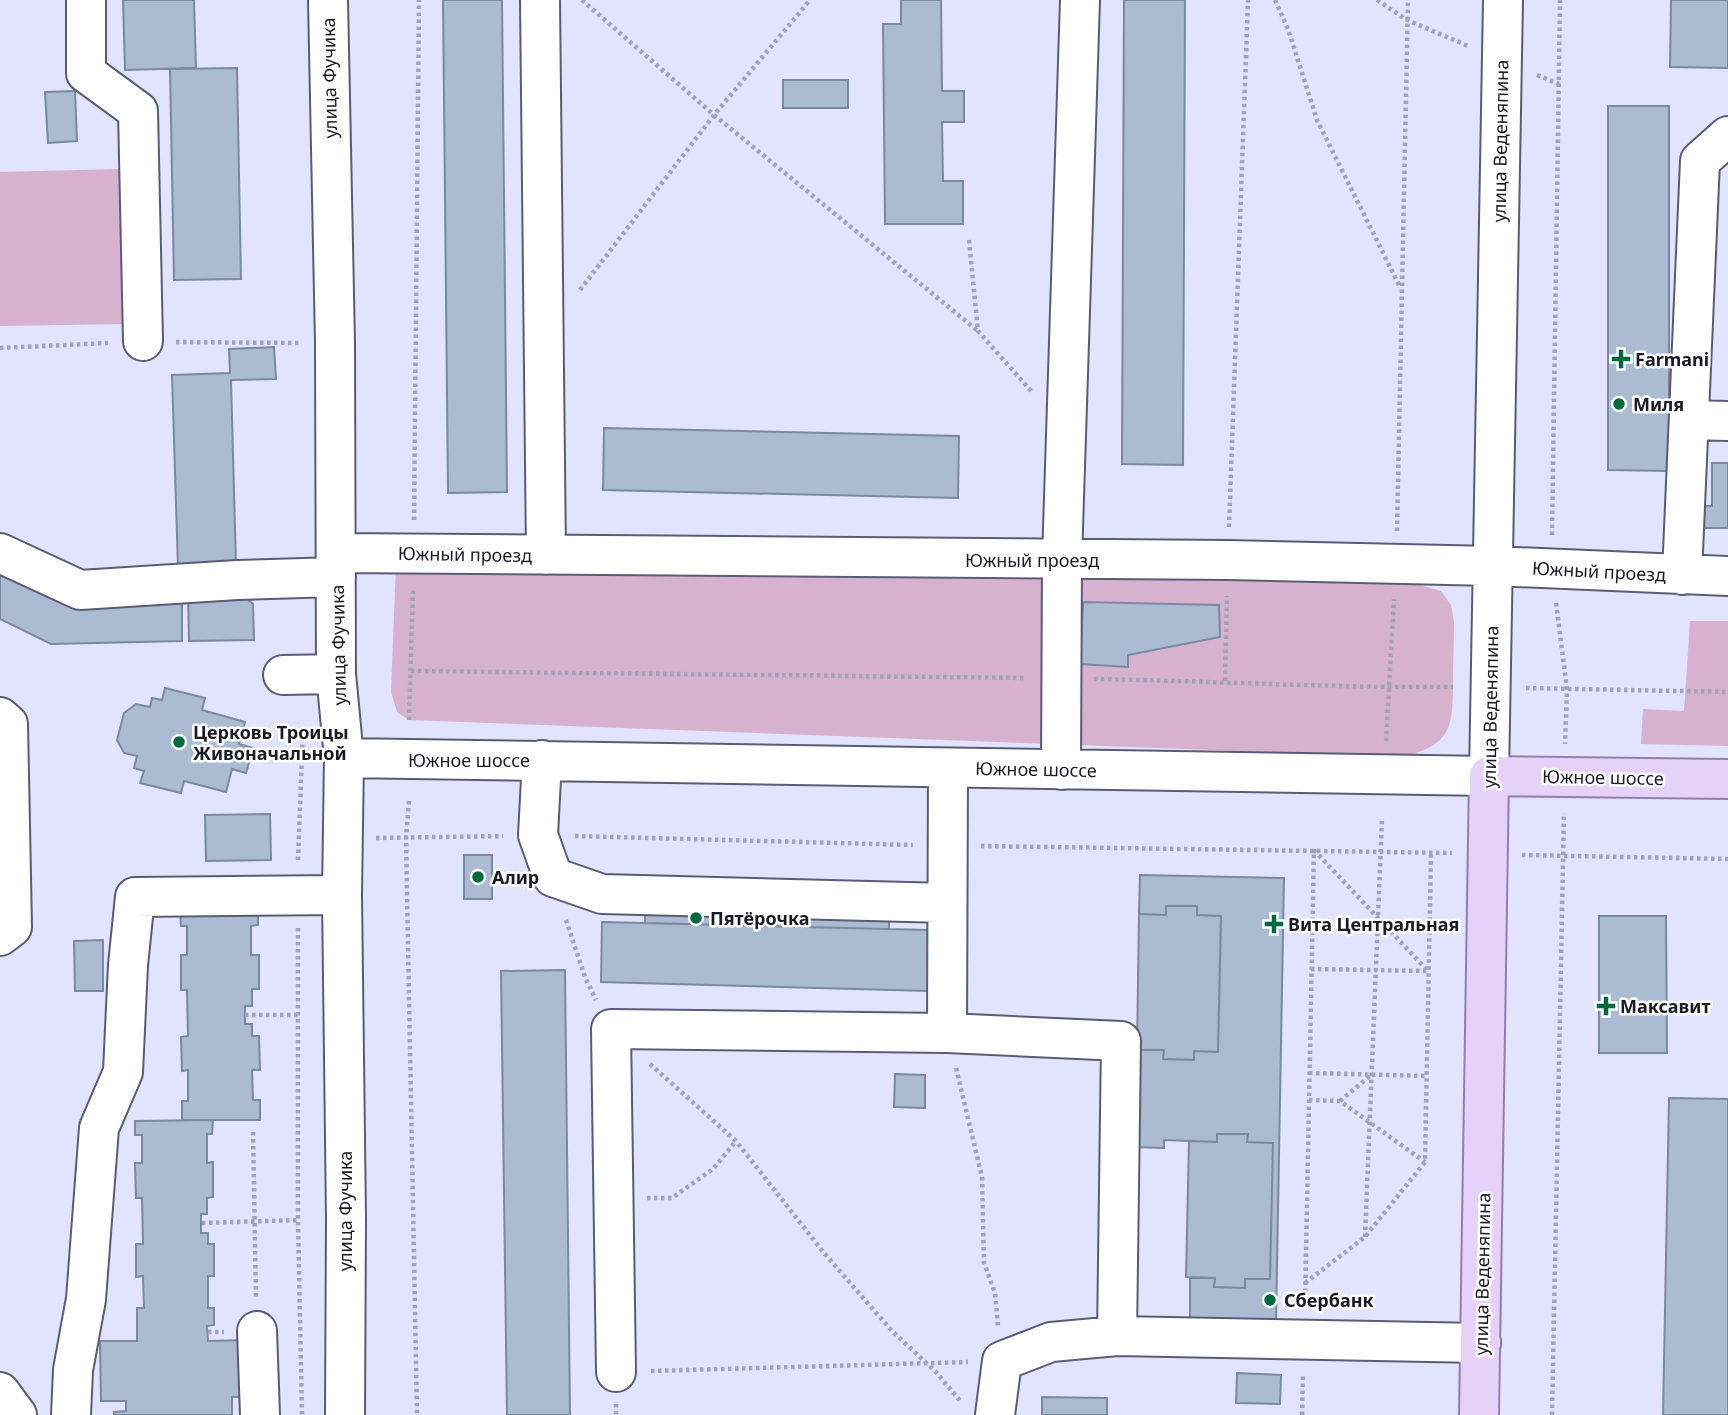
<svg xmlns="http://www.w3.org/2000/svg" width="1728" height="1415" viewBox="0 0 1728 1415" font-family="'Noto Sans',sans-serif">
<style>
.green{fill:#d7b2cf}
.building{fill:#abbbd2;stroke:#7a899f;stroke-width:2}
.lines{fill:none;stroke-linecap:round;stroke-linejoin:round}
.minor-casing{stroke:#5a5c73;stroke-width:42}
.major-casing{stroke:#937eab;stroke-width:42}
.path{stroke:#a2a3b9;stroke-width:4.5;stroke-dasharray:3.5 3.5;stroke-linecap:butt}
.minor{stroke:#fff;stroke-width:38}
.major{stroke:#e6d2f8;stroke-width:38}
.poi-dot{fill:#02683d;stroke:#fff;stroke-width:2.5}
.labels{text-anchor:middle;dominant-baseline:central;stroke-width:5;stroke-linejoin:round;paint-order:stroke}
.street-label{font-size:18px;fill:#191a23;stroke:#fff}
.poi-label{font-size:18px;font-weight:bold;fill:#191a23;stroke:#fff;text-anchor:start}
</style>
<rect width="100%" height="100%" fill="#e2e3ff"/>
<path class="green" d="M120 169 127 324 0 326V172Z
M396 563 1420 585 1441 591 1451 605 1454 622C1454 642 1453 663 1453 683 1453 729 1450 746 1401 757L409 720 397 712 391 692Z
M1690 621H1728V746L1641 744 1643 709 1684 711Z"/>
<path class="building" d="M123 0H194L196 68 125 70Z
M443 0H502L507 492 448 493Z
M901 0H941L942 91H964V122H942L943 181H963V224H885L883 24H901Z
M1124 0H1185L1183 465 1122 464Z
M1671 0H1728V68L1670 67Z
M237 68 241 279 174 280 170 69Z
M783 80H848V108H783Z
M75 91 77 141 48 143 45 92Z
M1608 106H1669V471L1608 470Z
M274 347 276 379 231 380 236 565 178 568 172 375 230 373 229 349Z
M604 428 959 436 958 498 603 490Z
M1712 463H1728V528H1697V506H1712Z
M0 571 182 595V641L51 644 0 619Z
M238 592 253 604 254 640 189 641 188 594Z
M1083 602 1219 605 1220 637 1128 655V667L1080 664Z
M165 688 205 698 202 710 245 722 239 744 253 748 246 773 232 769 226 792 184 781 181 793 140 783 144 771 134 768 137 756 124 753 117 740 124 713 136 704 150 707 152 698 162 700Z
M270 814 271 860 206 861 205 815Z
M464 855H492V899H464Z
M1140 875 1284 878 1276 1322 1190 1321V1278H1215L1214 1287 1245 1288V1279H1270L1273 1143 1247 1142 1248 1134H1217V1142L1164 1140V1148L1131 1147 1133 1050H1164L1163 1059 1194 1060V1051L1218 1052 1221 916 1197 915V906H1166V915L1139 914Z
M1166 906H1197V915L1221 916 1218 1052 1194 1051V1060L1163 1059 1164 1050H1137L1139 914 1166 915Z
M645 910 889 917V929L645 923Z
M645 910 889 917V929L929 930 928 991 601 982 602 922 645 923Z
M180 912H258V925L251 926V955H259V989H252V1006H245V1024H252V1036H259L260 1070H252L253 1100H260V1120H182V1101H188V1070L182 1071 181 1037 188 1036 187 990H181V955H187V926H181Z
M1599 916H1666L1667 1053H1599Z
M103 940V991H75L74 941Z
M565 970 570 1415H507L501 971Z
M895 1074 925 1075V1108L894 1107Z
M1669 1098 1728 1099V1415H1663Z
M213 1120 212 1134H207V1163L213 1162V1197L207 1198V1214H201V1233H208V1244H214V1276H208V1308H214V1325L207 1326 208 1341 246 1340V1397H232V1415H114V1412L126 1411V1401H101L100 1341H137V1308H144L143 1276 136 1277V1244H143L142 1198H136L135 1163H142V1135H135V1121Z
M1217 1134H1248L1247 1142 1273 1143 1270 1279H1245V1288L1214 1287 1215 1278 1186 1277 1189 1141 1217 1142Z
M1237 1373 1281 1375 1280 1404 1236 1403Z
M1042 1397 1107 1398V1415H1042Z"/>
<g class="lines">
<g class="minor-casing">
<path id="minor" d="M86 0V73L138 111 143 341
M328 0 335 343 336 674 344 758 342 895 346 1219 345 1415
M540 0 546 555
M1689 420 1728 421
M0 553 80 590 237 580 336 577
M336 553 1228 560 1492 566 1728 576
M1682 575 1700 161 1728 136
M283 675 336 674
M0 717 8 724 12 927 0 936
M344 758 1489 776 1503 0
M542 760 538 835 553 877 602 894 947 903
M1061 770 1062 560 1080 0
M947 1033 948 768
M257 1331 260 1415
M616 1372 611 1029 947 1033 1121 1041 1117 1336
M0 1392 17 1415
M71 1415 73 1370 86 1299 99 1128 123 1072 128 965 135 897 342 895
M995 1415 1002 1361 1051 1342 1117 1336 1481 1343"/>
</g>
<g class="major-casing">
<path id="major" d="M1479 1415 1489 776 1728 779"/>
</g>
<path class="path" d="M582 0 714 115 978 331
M1275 0 1288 29 1317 120 1400 287
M1377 0 1407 20 1468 46
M1537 75 1559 84
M969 240 978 331 1032 392
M580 290 714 115 810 0
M176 342 300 343
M0 348 108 343
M414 520 419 0
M1229 527 1248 0
M1397 531 1408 0
M1552 535 1560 0
M1556 603 1567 689 1565 744
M411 671 1026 678
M1094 679C1214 681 1334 688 1453 687
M1225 681 1227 596
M1526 688 1728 692
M409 720 413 588
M1386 741 1394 599
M409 801 406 838 417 1415
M575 836 913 845
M376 838 503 836
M981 846 1452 853
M1314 850 1428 971
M1522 855 1728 859
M298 860 303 729
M566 920 585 977 596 1000
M298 928V1220L302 1415
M1311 969 1428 971
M245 1015H298
M650 1064 736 1141 824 1253 892 1331 936 1372 961 1402
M956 1068 982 1177 984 1263 995 1293 998 1326
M1309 1073 1427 1076
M1309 1100 1340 1101 1425 1162
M1340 1101 1371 1075
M253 1132 256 1299
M647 1198H672L713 1169 736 1141
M202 1223 298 1220
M1365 1237 1382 818
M1305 1283 1365 1237 1425 1162 1431 853
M1305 1306 1314 849
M208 1332H224
M651 1371 968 1362
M616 1404V1415
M1302 1415 1303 1374
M1552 1415 1564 813"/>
<use href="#minor" class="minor"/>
<use href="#major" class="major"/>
</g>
<g class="poi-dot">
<path d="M1617.5 348.5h7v7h7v7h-7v7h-7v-7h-7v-7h7z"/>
<circle cx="1619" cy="404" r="7"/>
<circle cx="179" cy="742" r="7"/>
<circle cx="478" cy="877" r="7"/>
<circle cx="696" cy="918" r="7"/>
<path d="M1270.5 913.5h7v7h7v7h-7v7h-7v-7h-7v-7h7z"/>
<path d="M1602.5 995.5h7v7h7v7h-7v7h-7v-7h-7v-7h7z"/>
<circle cx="1270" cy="1300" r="7"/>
</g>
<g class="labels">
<g class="street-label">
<text transform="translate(329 78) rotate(-91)">улица Фучика</text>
<text transform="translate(1500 141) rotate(-89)">улица Веденяпина</text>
<text transform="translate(465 554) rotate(1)">Южный проезд</text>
<text x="1032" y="560">Южный проезд</text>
<text transform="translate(1599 571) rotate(3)">Южный проезд</text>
<text transform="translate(338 645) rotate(-91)">улица Фучика</text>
<text transform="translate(1490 707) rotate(-89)">улица Веденяпина</text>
<text x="469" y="760">Южное шоссе</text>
<text transform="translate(1036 769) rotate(1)">Южное шоссе</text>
<text transform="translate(1603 777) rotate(1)">Южное шоссе</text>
<text transform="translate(345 1211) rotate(-90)">улица Фучика</text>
<text transform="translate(1482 1274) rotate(-89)">улица Веденяпина</text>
</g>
<g class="poi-label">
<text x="1635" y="359">Farmani</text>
<text x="1633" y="404">Миля</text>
<text x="193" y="732">Церковь Троицы<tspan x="193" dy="21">Живоначальной</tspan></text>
<text x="492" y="877">Алир</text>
<text x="710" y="918">Пятёрочка</text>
<text x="1288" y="924">Вита Центральная</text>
<text x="1620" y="1006">Максавит</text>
<text x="1284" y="1300">Сбербанк</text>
</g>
</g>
</svg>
